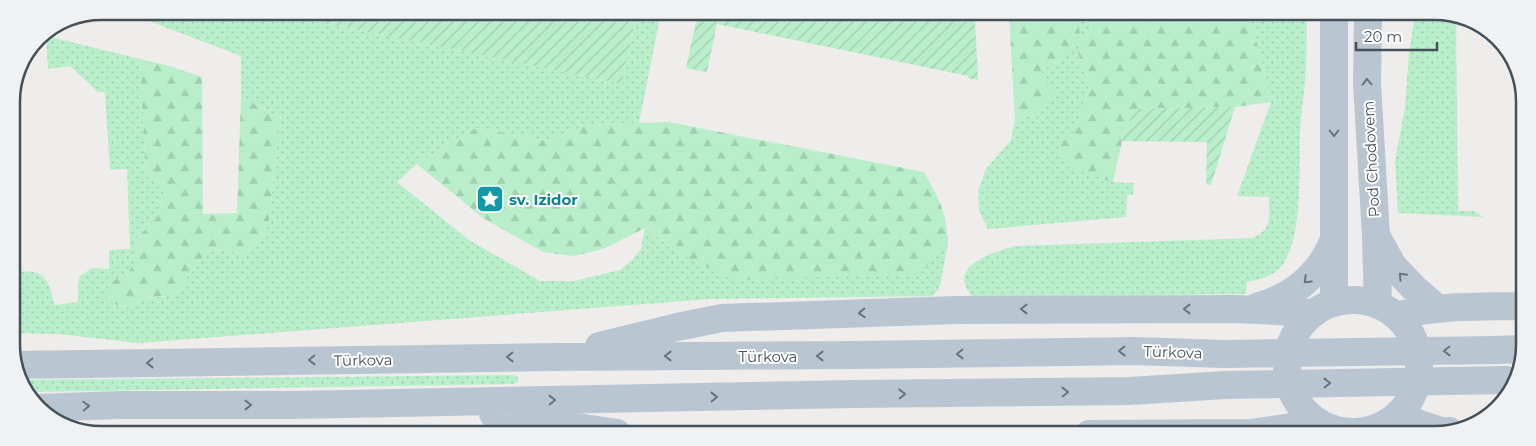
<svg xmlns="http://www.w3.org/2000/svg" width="1536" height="446" viewBox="0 0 1536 446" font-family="Montserrat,sans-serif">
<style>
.grass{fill:url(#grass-dots)}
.forest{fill:url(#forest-firs)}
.park{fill:#b9eeca}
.garden{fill:url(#garden-furrows)}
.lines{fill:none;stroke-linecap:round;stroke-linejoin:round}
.secondary{stroke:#b9c6d1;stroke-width:28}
.secondary-bridge{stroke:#b9c6d1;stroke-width:28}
.oneway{stroke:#68747e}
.labels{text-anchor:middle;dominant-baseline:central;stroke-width:4;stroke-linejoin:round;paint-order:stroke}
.street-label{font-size:15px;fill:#45515a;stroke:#fff}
.culture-label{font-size:15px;font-weight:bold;fill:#0d838f;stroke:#fff;text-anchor:start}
.rim{fill:none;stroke:#45515a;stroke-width:2.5}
</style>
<defs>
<pattern id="grass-dots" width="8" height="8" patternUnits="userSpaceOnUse" patternTransform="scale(1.25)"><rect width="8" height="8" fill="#b9eeca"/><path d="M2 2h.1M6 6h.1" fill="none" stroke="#a0ceb0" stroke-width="1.8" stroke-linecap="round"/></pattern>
<pattern id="forest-firs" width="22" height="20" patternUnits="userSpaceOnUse" patternTransform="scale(1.25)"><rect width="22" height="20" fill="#b9eeca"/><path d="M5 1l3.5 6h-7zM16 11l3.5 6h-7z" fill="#a0ceb0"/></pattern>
<pattern id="garden-furrows" width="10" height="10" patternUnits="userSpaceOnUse" patternTransform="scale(1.25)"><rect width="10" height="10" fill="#b9eeca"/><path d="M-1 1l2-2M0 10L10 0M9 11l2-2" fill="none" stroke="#a0ceb0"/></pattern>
</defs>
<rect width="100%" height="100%" fill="#efecec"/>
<path class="grass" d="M123 11 271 12 622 84 637 12H661L639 123 590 124 549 141 476 128 417 164 397 182 469 240 540 281H574L620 270 632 260 641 249 645 228 682 255 944 243 946 224 948 243 940 286 933 296 710 299 139 343 58 334 13 333 12 272C19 272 27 271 33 272 48 274 52 292 54 305L78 302V282L80 276 92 268 109 269V250L130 249 127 169 110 170 105 92H98L70 66 48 69 46 36 140 59 146 176 159 181 164 193 157 217 135 241 136 261 129 271 110 283 107 298C123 313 131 305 148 299 156 297 164 296 172 296L181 290 184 281 207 252 220 250 243 254C276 231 270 211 273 176 275 156 278 137 281 118L241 97V56Z
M1075 13H1093L1090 32 1077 50 1089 83 1087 94 1074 132 1059 145 1113 182 1134 183 1133 195H1127L1126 217 988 229 979 211 978 191 986 169 1011 140 1015 120 1041 113V70L1061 59 1077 15Z
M1250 14H1307C1306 32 1307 50 1306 68 1305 89 1301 111 1300 132 1299 168 1303 236 1283 264 1275 276 1260 279 1247 282L1246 294 972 297C969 292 964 285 964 279 965 259 1000 251 1015 246L1253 238C1273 228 1269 217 1269 197L1237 196 1271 102Z
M1415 14H1456L1458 211H1475L1483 217 1398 213 1395 161 1405 108 1409 53Z
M513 375 518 377V382L513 384 29 392 22 380Z"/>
<path class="forest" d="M1009 13H1075L1077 15 1080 35 1061 59 1041 70 1054 94 1041 113 1015 120Z
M1093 13 1250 14 1271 102 1235 107 1134 109 1122 141 1113 182 1078 170 1061 157 1059 145 1074 132 1087 94 1089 83 1077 50 1090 32Z
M140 59 169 66 202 77 203 214 237 213 241 97 281 118C278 137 275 156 273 176 270 211 276 231 243 254L220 250 207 252 184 281 181 290 172 296C164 296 156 296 148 299 131 305 123 313 107 298L110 283 129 271 135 261V241L157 217 164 193 159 181 146 176Z
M669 122 924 172C935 193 952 218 944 242 941 250 926 267 920 274L734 280 682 255 645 228 603 249 574 256 543 252 483 218 417 164 476 128 549 141 590 124Z"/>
<path class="park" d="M182 427 271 432H78L75 430Z"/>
<path class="garden" d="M271 12H637L622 84Z
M698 13H949L975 19 978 80 968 78V76L717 24 707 72 686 68Z
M1235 107 1211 185 1206 184 1207 142 1122 141 1134 109Z"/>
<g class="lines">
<path class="secondary" d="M1334 14V303
M1368 14 1367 84 1376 236 1378 305
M1377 237 1393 266 1413 287 1437 308
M1287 366a66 66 0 1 1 132 0a66 66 0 1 1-132 0Z
M1257 307C1281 300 1301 289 1316 270 1324 261 1329 250 1334 240
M1396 316C1437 305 1480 307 1522 306
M599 346 677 327 722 318 957 310 1236 309 1314 313
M1495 350 1522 349
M14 365 558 357 853 355 1134 351 1224 354
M37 408 119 405H294L854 394 1130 391 1225 385
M493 414 617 433
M1396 416 1441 431H1449
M1089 434 1251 433 1299 426 1322 425"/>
<path class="secondary-bridge" d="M1224 354 1495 350
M1225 385 1507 380"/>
</g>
<defs><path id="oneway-chevron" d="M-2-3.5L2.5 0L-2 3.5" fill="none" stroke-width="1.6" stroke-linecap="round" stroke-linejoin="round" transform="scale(1.25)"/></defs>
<g class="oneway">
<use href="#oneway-chevron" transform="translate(1367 82) rotate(-91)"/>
<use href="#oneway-chevron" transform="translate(1334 133) rotate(90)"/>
<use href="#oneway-chevron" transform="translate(1402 276) rotate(-133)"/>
<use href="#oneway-chevron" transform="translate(1307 280) rotate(136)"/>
<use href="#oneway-chevron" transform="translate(1024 309) rotate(180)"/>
<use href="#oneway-chevron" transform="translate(1187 309) rotate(180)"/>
<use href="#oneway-chevron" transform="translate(862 313) rotate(178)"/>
<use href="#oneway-chevron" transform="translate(1122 351) rotate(179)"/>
<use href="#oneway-chevron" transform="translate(1447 351) rotate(179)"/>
<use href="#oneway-chevron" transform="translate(960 354) rotate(179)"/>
<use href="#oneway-chevron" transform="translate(668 356) rotate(180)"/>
<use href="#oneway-chevron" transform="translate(820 356) rotate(180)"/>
<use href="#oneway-chevron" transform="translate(510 357) rotate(179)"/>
<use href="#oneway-chevron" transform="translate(312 360) rotate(179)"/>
<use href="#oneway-chevron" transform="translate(150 363) rotate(179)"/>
<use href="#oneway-chevron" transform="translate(1327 383) rotate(-1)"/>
<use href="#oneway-chevron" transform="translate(1065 392) rotate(-1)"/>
<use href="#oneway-chevron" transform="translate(902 394) rotate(-1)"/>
<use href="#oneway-chevron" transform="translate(714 397) rotate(-1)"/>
<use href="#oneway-chevron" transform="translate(552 400) rotate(-1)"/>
<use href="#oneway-chevron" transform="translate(248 405)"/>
<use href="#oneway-chevron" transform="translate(86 406) rotate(-2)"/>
</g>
<defs>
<g id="sight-square" transform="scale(1.4375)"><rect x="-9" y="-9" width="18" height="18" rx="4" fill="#0f9aa8" stroke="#fff"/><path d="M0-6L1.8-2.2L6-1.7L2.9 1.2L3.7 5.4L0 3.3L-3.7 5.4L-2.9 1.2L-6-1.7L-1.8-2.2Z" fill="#fff"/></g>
</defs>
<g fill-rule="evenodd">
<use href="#sight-square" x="490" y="199"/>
</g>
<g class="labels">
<g class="street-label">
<text transform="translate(1371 159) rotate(-93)">Pod Chodovem</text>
<text transform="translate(1173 352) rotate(2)">Türkova</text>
<text x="768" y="356">Türkova</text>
<text transform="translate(363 360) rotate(-1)">Türkova</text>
</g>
<g class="culture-label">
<text x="509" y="199">sv. Izidor</text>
</g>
</g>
<path d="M0 0H1536V446H0ZM101 20H1435A81 81 0 0 1 1516 101V345A81 81 0 0 1 1435 426H101A81 81 0 0 1 20 345V101A81 81 0 0 1 101 20Z" fill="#f0f1f2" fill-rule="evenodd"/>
<path class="rim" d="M101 20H1435A81 81 0 0 1 1516 101V345A81 81 0 0 1 1435 426H101A81 81 0 0 1 20 345V101A81 81 0 0 1 101 20Z"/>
<path d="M1356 42v8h81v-8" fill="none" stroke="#45515a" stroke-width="2.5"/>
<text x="1364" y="42" font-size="15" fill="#45515a" stroke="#ffffff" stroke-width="4" paint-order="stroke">20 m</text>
</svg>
